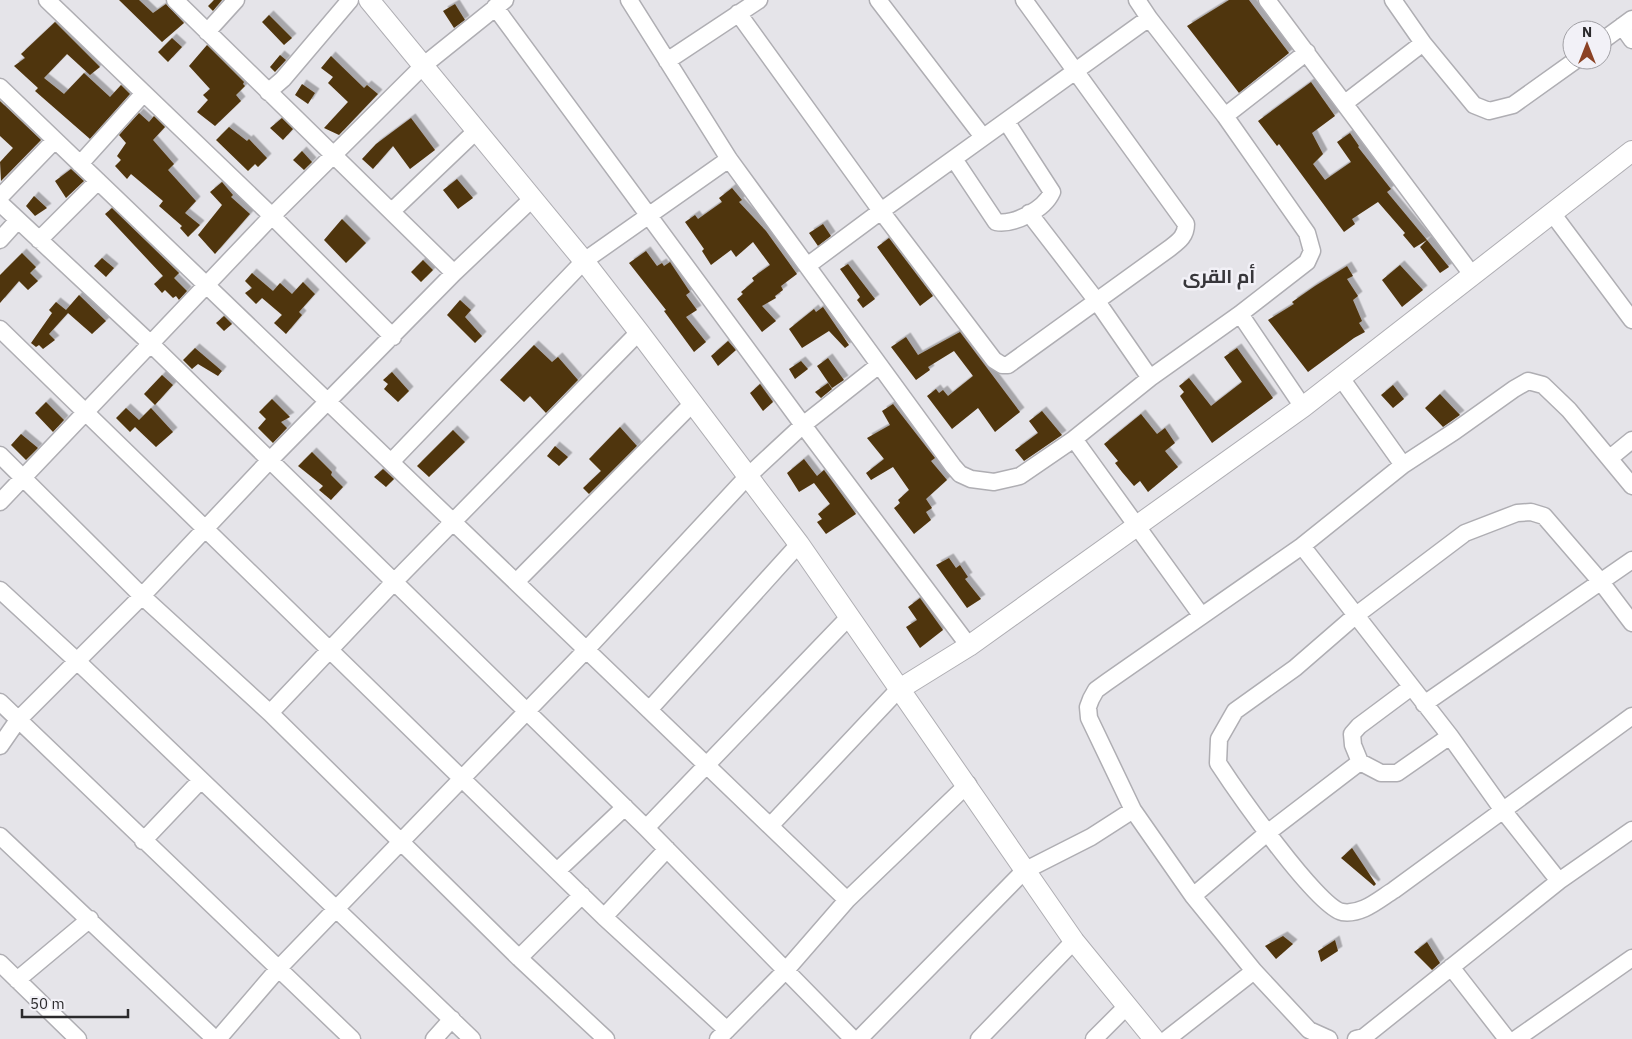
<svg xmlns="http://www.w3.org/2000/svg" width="1632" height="1039" viewBox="0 0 1632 1039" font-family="'IBM Plex Sans',Cairo,sans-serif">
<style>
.building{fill:#50340b;filter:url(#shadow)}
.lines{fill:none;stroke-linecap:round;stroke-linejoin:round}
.minor-casing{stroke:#afaeb3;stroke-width:19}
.tertiary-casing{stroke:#afaeb3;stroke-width:22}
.minor{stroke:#fff;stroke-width:16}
.tertiary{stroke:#fff;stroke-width:20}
.labels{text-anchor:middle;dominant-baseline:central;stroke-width:5;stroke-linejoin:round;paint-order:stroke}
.district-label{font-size:19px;font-weight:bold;fill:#37363a;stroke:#f2f1f7}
</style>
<defs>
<filter id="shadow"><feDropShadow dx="4.5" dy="-4.5" stdDeviation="0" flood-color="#0004"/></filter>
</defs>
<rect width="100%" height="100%" fill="#e5e4e9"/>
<path class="building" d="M119 0H139L153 13 166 4 184 23 162 42Z
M214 0H222L213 11 208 6Z
M1229 0H1249L1289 53 1239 93 1187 26Z
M455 4 465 20 454 28 443 11Z
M269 15 292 38 284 45 262 22Z
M55 22 100 67 90 75 67 54 44 78 64 94 84 73 110 97 121 85 130 94 90 139 35 91 38 88 14 66 25 58 21 54Z
M172 38 182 47 168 62 158 52Z
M207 45 244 82 243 84 245 86 236 95 241 101 215 126 197 112 208 100 203 95 210 89 189 66Z
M280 55 286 60 275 72 270 67Z
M331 56 364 88 367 85 378 94 339 135 324 128 348 102 328 83 333 77 321 68Z
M1311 82 1335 116 1312 133 1323 154 1313 164 1325 180 1351 162 1337 142 1350 133 1359 146 1358 147 1391 189 1387 192 1427 240 1414 248 1403 235 1405 233 1378 202 1352 219 1355 224 1344 232 1279 144 1277 146 1258 121Z
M302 84 315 93 308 104 295 95Z
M0 101 41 140 1 181 0 162 13 148 0 136Z
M139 113 149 122 154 116 165 127 153 140 174 164 168 170 196 201 185 213 200 225 188 237 180 228 182 226 159 206 163 201 131 174 127 179 115 166 121 160 117 156 126 143 119 135Z
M282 118 293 129 283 140 270 128Z
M411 118 435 150 410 169 393 146 373 169 362 159 376 144Z
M229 127 247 141 249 139 267 158 258 167 255 164 248 171 216 140Z
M302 151 312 162 304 170 293 160Z
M71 169 84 181 66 198 55 181Z
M457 179 473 198 458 209 443 190Z
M222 182 233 195 231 197 250 214 215 254 198 235 222 205 210 192Z
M732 188 742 200 739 202 766 231 797 274 781 286 783 290 775 296 776 298 762 306 776 321 762 332 737 299 743 294 741 292 754 281 752 278 770 265 753 242 736 257 731 250 711 265 702 251 704 249 685 222 695 215 698 219 722 202 719 198Z
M34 196 47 208 35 216 26 206Z
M112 208 179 273 174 278 187 291 179 300 176 296 173 298 165 290 162 293 154 284 163 276 105 214Z
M342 219 366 243 346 263 324 240Z
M823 224 831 236 818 246 809 233Z
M889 238 933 296 920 306 877 247Z
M1427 240 1449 267 1440 273 1420 247Z
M646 251 657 266 662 263 664 266 670 262 690 292 686 295 697 310 686 317 706 342 694 352 664 311 666 310 629 263Z
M22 253 36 267 30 273 38 281 28 290 19 281 0 303V275Z
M102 258 114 268 106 277 94 266Z
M423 260 433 270 421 282 411 272Z
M848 264 875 299 863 308 857 300 860 297 840 269Z
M1400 265 1423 290 1402 307 1382 280Z
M1347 266 1353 276 1347 279 1358 296 1353 300 1362 321 1359 323 1365 332 1354 338 1308 372 1268 320 1294 304 1292 302 1315 286Z
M252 273 273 291 280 283 292 294 303 282 315 294 299 312 302 315 286 334 274 323 282 315 262 298 256 304 245 293 252 288 245 281Z
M79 295 106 321 92 334 68 313 49 334 55 340 43 349 39 345 36 347 31 343 52 313 49 310 56 302 66 310Z
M460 300 471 310 465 317 482 336 475 343 447 315Z
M823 307 849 345 845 348 829 331 802 348 789 329 814 309 816 312Z
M224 316 232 324 224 331 216 323Z
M960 332 1020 412 995 432 978 408 952 429 927 396 936 389 939 393 943 390 948 396 973 376 954 351 928 367 930 370 916 380 891 347 906 337 918 355Z
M728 341 736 350 718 366 711 356Z
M534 345 552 362 558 357 578 380 546 413 530 396 524 402 500 380Z
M195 348 222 371 218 376 198 364 192 369 183 360Z
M1237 348 1273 398 1212 443 1180 396 1184 392 1179 386 1189 378 1211 406 1242 382 1224 357Z
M828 358 844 380 832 388 817 366Z
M801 361 808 369 795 379 789 369Z
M392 372 409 391 398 402 384 389 388 384 383 380Z
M162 375 173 385 155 405 144 394Z
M828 383 832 389 821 398 815 392Z
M760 384 773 402 763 411 750 393Z
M1393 385 1404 399 1393 408 1381 395Z
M1440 394 1460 415 1443 427 1425 408Z
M272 399 290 417 281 422 287 428 273 443 258 428 266 419 259 412Z
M46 402 64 420 53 432 35 413Z
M893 404 935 458 931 461 947 480 926 499 932 508 926 512 931 520 914 534 894 508 900 503 898 500 909 490 893 467 871 480 866 473 884 459 867 438 890 425 882 411Z
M126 408 139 420 151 408 173 432 156 447 135 427 130 432 116 418Z
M1042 411 1062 435 1024 461 1015 450 1038 433 1029 421Z
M1141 414 1157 434 1165 428 1175 443 1165 451 1178 467 1148 492 1140 481 1134 486 1122 472 1115 463 1118 461 1104 444Z
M620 427 637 446 589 494 583 488 601 471 589 459Z
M453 430 465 442 429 477 417 466Z
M21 434 38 448 26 460 11 445Z
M555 446 568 457 559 466 547 456Z
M312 452 332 472 331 475 343 487 331 500 319 490 323 486 298 466Z
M804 459 817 476 824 470 856 514 826 534 817 522 822 519 818 514 830 504 814 483 799 492 787 473Z
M383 469 394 479 386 487 374 477Z
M949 558 956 568 960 565 968 577 965 579 981 599 967 608 936 565Z
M920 598 943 630 920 648 906 627 917 620 908 607Z
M1352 848 1376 884 1374 886 1341 858Z
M1283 936 1293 944 1276 959 1265 946Z
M1335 940 1338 951 1321 962 1318 951Z
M1427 942 1440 963 1432 970 1414 952Z"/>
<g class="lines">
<g class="minor-casing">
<path id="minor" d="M47 0 272 216 393 337
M175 0 454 273
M629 0 729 159 953 466 960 474 971 479 994 482 1020 476 1074 439 1150 378 1240 314 1307 262 1312 251 1307 233 1225 116 1149 18 881 211 807 266
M878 0 983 137
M1137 0 1149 18
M1267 0 1473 276
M1393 0 1423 43 1474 105 1489 111 1513 105 1576 60
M495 7 803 425 969 646
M738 13 881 211 994 360 1002 365H1008L1170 248C1179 241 1186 236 1186 224L1024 0
M1622 26 1632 40
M207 32 236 0
M1602 41 1632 19
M667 61 759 0
M0 87 847 900
M268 92 283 79 350 0
M1345 103 1423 43
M1225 116 1307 52
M954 159 996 222C1014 225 1044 210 1052 192L1006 121
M80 164 144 93
M0 197 55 140
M0 203 150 343 646 828 853 1039
M392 211 477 130
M1029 213 1096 300 1150 378
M1552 213 1632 320
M0 240 18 220
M39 240 98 181
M1240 314 1303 407
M0 329 604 917 727 1030
M1341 378 1403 465
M1074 439 1201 615
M0 455 142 596 270 713 519 958 606 1039
M1610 458 1632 440
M391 462 584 261 729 159
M0 502 272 216 424 65 505 0
M1302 546 1450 736 1502 809 1559 881
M516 582 692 404
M0 590 77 661 472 1039
M1632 623 1601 582 1544 516 1531 512 1517 513 1465 533 1355 616 1295 668 1235 711 1219 739 1218 763C1235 789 1317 907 1342 912 1362 915 1378 900 1394 890L1632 716
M1410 688 1359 726 1352 734 1353 745 1360 762 1381 773H1397L1450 736
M0 702 352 1039
M1424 704 1632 560
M649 710 799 544
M270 713 393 583 639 332
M0 746 18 720 142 596 269 461 454 273 533 198
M770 826 898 690
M646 828 849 617
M0 836 215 1039
M143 841 201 780
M557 871 625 807
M1193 896 1266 834 1360 762
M604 917 667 849
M519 958 582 895
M0 963 78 1039
M1451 967 1507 1039
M17 980 90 919
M218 1039 279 968 586 650 747 477 803 425 879 365
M434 1039 452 1019
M718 1039 787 969 847 900 968 784
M859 1039 1024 871 1091 837 1133 810
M979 1039 1074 941
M1094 1039 1127 1006
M1167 1039 1254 971
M1329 1039 1309 1030 1254 971 1193 896 1133 810 1089 718 1088 707 1091 699 1096 690 1107 682 1302 546 1403 465 1455 431 1514 389 1528 381 1543 385 1569 410 1632 486
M1356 1039 1364 1037 1559 881 1632 830
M1516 1039 1632 958"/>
</g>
<g class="tertiary-casing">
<path id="tertiary" d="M369 0 584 261 639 332 799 544 1074 941 1154 1039
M898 690 969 646 1303 407 1632 151"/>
</g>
<use href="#minor" class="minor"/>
<use href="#tertiary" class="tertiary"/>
</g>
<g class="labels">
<g class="district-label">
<text x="1219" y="276">أم القرى</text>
</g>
</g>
<g transform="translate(1587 45)"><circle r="24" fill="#f2f1f7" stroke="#a2a1a6"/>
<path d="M0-4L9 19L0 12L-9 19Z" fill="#8b4224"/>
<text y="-8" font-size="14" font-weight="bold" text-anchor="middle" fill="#2b2a2c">N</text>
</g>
<path d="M22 1009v8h106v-8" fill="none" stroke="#2b2a2c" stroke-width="2.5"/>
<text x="30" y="1009" font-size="15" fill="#2b2a2c" stroke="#f2f1f7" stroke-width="4" paint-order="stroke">50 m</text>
</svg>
